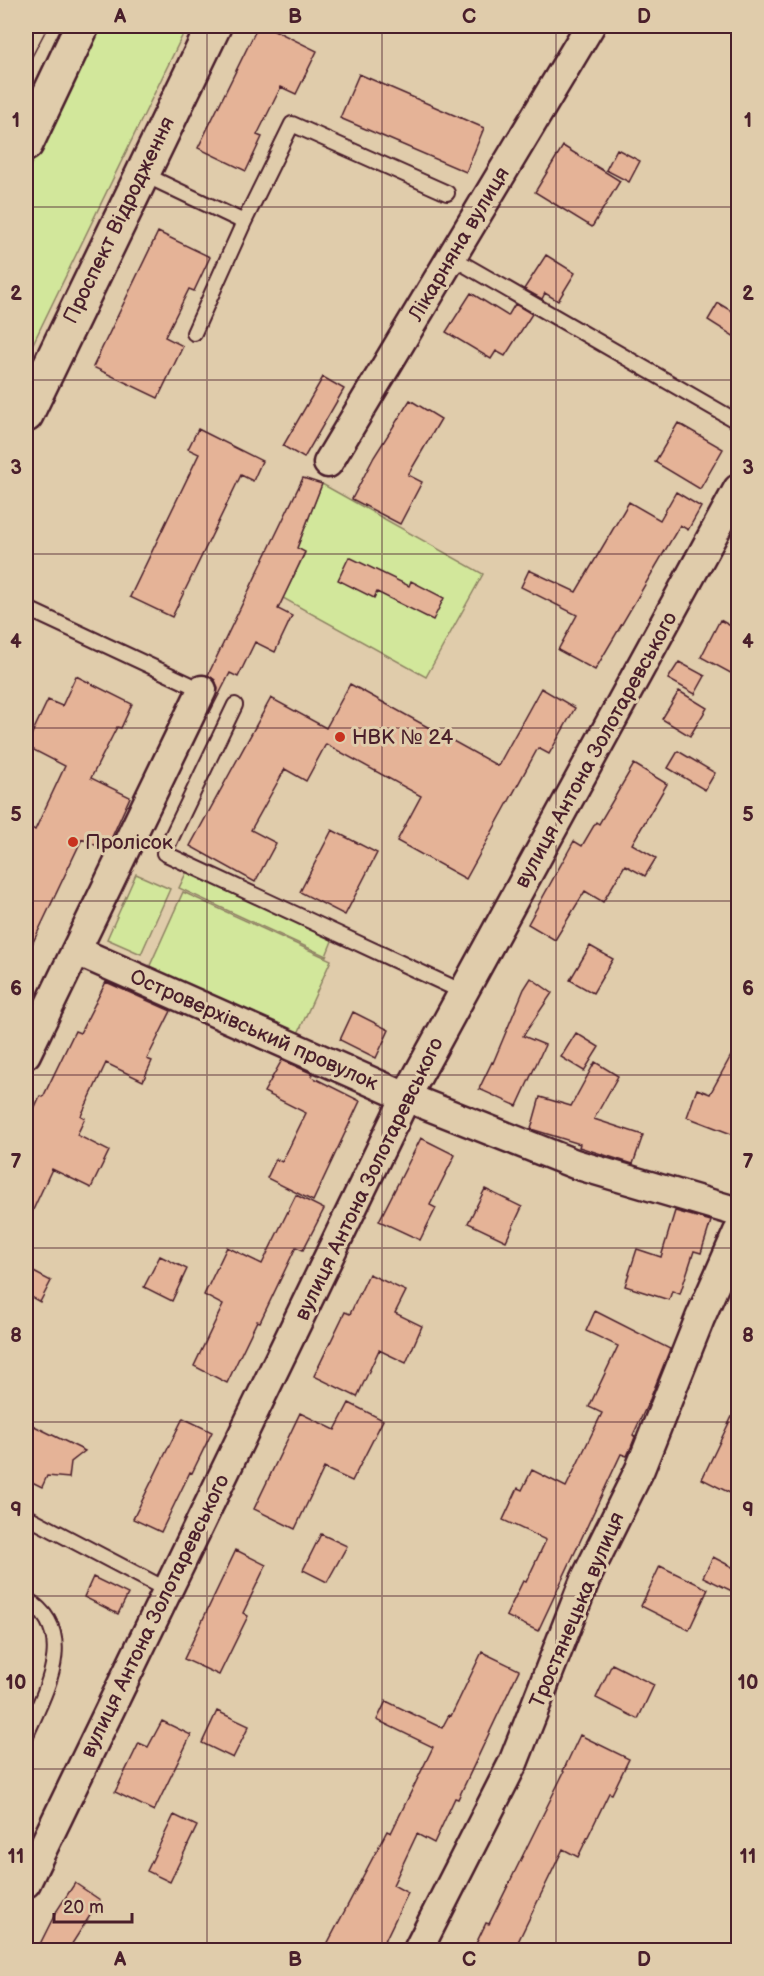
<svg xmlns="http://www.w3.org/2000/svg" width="764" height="1976" viewBox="0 0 764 1976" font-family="'Balsamiq Sans',sans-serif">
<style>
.green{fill:#d2e79b;stroke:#8e8363;stroke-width:1.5}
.building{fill:#e5b397;stroke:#4a1f2b;stroke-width:1.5}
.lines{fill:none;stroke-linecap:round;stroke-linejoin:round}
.lane-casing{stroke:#4a1f2b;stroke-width:18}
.street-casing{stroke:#4a1f2b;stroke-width:33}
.secondary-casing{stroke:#4a1f2b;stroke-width:38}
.lane{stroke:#e0ccab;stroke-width:14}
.street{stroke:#e0ccab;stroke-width:28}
.secondary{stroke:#e0ccab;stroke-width:33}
.tram{stroke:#4a1f2b;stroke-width:1.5}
.grid{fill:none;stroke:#4a1f2b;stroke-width:1.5;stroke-opacity:0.55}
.poi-dot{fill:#c8321e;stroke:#e0ccab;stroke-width:2}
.labels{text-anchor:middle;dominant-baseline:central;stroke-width:6;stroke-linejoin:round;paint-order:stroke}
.street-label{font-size:21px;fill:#4a1f2b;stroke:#e0ccab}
.poi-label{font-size:21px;fill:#4a1f2b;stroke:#e0ccab;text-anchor:start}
.neatline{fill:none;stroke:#4a1f2b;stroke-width:2}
.grid-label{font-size:20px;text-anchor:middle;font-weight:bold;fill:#4a1f2b}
</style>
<rect width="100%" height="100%" fill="#e0ccab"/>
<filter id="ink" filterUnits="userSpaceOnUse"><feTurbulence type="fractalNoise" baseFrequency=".0167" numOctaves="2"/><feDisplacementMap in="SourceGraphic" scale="12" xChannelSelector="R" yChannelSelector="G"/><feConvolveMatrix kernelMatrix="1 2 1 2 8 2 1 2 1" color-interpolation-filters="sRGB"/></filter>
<g filter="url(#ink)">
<path class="green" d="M100 26H187L26 358V175Z
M322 484 483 574 426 677 283 598 305 553 297 548Z
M188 869 334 936 326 956 179 888Z
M136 874 170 889 141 954 107 939Z
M183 892 331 960 296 1038 148 970Z"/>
<path class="building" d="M258 26H266L317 51 296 94 281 87 257 135 262 137 246 171 198 148Z
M359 74 484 128 466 172 340 118Z
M563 146 620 181 592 227 535 192Z
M617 149 640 161 629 182 606 170Z
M158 232 210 257 194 291 189 289 165 337 183 346 158 398 93 367Z
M546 255 575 273 558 301 545 293 542 299 524 289Z
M471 293 508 316 515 304 532 314 505 356 496 351 491 359 446 332Z
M718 303 738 315V339L708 320Z
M323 377 344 389 304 458 283 446Z
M410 400 441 419 408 475 422 482 400 524 352 499 374 457Z
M678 423 723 449 700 489 655 462Z
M198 429 262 461 253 481 241 475 172 617 130 597 199 454 188 449Z
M303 478 322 484 297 548 305 552 278 609 292 616 275 652 255 642 238 677 230 673 209 714 218 689 215 680 208 675Z
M676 492 701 507 688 530 680 525 595 670 558 650 577 615 521 587 529 570 576 592 629 502 660 520Z
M349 557 409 586 411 581 444 598 433 620 377 592 374 598 338 580Z
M720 620 738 630V677L701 657Z
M679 662 705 676 695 694 668 679Z
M76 676 132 704 121 728 117 727 91 778 130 797 106 850 82 839 26 957V825L35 830 65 766 26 746 48 700 62 706Z
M350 684 498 766 541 688 575 708 549 754 538 748 466 879 397 841 421 796 326 744 306 781 285 769 251 830 276 843 255 882 190 846 271 698 326 728Z
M679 691 707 708 690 736 662 719Z
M678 751 715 773 705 790 668 768Z
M634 764 667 784 632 844 656 858 645 876 625 865 603 902 585 891 555 940 528 924 574 841 582 846 596 822 599 824Z
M332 830 377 853 345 915 300 892Z
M590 946 613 959 593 993 570 980Z
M531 978 552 993 523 1036 545 1045 517 1106 479 1089 492 1062 493 1063 524 989Z
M106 982 171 1011 147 1059 152 1061 143 1081 106 1063 81 1116 85 1118 77 1135 109 1151 91 1188 52 1169 26 1225V1126L40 1096 43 1097 75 1031 80 1033Z
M353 1012 389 1030 376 1058 340 1040Z
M576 1033 599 1047 584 1071 561 1057Z
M738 1043V1123L734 1135 687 1117 697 1089 710 1094Z
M282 1060 313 1074 312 1077 360 1101 313 1201 267 1178 276 1159 282 1162 306 1113 264 1092Z
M595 1062 618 1076 594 1119 643 1135 633 1164 579 1147 580 1144 531 1129 540 1097 571 1106Z
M421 1138 455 1155 430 1205 436 1208 420 1240 379 1221Z
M485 1189 522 1207 506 1241 468 1223Z
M296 1195 324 1209 303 1250 296 1247 260 1322 257 1321 227 1383 194 1366 223 1305 204 1295 227 1247 262 1264Z
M675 1211 711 1221 701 1253 694 1251 680 1294 672 1291 669 1300 625 1286 637 1249 661 1257Z
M160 1256 187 1269 172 1301 144 1287Z
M26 1268 51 1281 40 1302 26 1294Z
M369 1274 406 1291 395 1313 422 1326 406 1363 379 1350 357 1397 314 1376 345 1312 350 1314Z
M595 1311 670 1349 650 1399 633 1435 635 1437 631 1447 627 1456 621 1454 538 1631 506 1616 523 1581 526 1582 546 1540 503 1520 518 1488 522 1490 532 1470 566 1487 602 1413 589 1407 618 1346 586 1331Z
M349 1403 383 1420 352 1481 324 1468 295 1529 254 1509 300 1413 335 1430Z
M738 1404V1497L702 1479Z
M183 1418 212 1432 192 1473 190 1472 161 1532 133 1519Z
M26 1422 85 1451 71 1462 69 1478 47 1476 42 1487 26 1479Z
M321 1534 347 1546 327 1582 303 1570Z
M236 1550 266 1565 243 1613 248 1616 219 1675 184 1659Z
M713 1557 738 1570V1594L703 1577Z
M660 1566 708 1589 689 1630 641 1606Z
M93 1577 128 1594 118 1614 84 1597Z
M482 1652 519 1670 458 1799 455 1798 434 1843 417 1834 393 1885 408 1893 381 1949 385 1950H324L387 1831 391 1833 433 1747 377 1720 386 1701 442 1728 449 1715 451 1716Z
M612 1664 654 1685 638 1719 596 1698Z
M217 1711 249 1726 233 1758 202 1743Z
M162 1721 191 1735 154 1811 115 1792 139 1743 148 1747Z
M580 1735 629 1759 612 1794 609 1793 578 1857 563 1849 514 1950H473L486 1923 489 1924 564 1772 563 1771Z
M174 1815 197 1826 170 1882 147 1871Z
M75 1883 100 1900 68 1950H37L56 1912Z"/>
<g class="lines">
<g class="lane-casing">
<path id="lane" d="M143 174 244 222 292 124 447 193
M451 257 738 422
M194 333 244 222
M26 608 202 690
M235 705 164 853 463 992
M26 1516 167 1590
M26 1599C80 1632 45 1692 26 1735"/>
</g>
<g class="street-casing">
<path id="street" d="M328 463 590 26
M77 951 406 1097 575 1164 738 1212
M26 1054 202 690
M26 1883 406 1097 738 489
M418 1950 513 1763 585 1580 640 1469 700 1318 738 1232"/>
</g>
<g class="secondary-casing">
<path id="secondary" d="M26 144 82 26
M26 415 214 26"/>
</g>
<use href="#lane" class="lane"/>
<use href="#street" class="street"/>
<use href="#secondary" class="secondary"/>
<path class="tram" d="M26 43 35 26
M26 68 48 26"/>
</g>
</g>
<path class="grid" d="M207 26V1950M382 26V1950M556 26V1950M26 207H738M26 380H738M26 554H738M26 728H738M26 901H738M26 1075H738M26 1248H738M26 1422H738M26 1596H738M26 1769H738"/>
<g class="poi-dot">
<circle cx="340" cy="737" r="6"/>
<circle cx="73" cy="842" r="6"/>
</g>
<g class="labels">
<g class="street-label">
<text transform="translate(119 220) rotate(-64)">Проспект Відродження</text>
<text transform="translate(459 244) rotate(-59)">Лікарняна вулиця</text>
<text transform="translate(596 750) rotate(-61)">вулиця Антона Золотаревського</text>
<text transform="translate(254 1030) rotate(24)">Островерхівський провулок</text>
<text transform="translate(369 1179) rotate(-64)">вулиця Антона Золотаревського</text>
<text transform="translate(577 1610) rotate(-67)">Тростянецька вулиця</text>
<text transform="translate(155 1616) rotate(-64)">вулиця Антона Золотаревського</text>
</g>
<g class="poi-label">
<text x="352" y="737">НВК № 24</text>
<text x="85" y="842">Пролісок</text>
</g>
</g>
<rect width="764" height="1976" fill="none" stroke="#e0ccab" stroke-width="66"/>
<path d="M54 1913v9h78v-9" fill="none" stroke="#4a1f2b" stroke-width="3"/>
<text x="63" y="1913" font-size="18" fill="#4a1f2b" stroke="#e0ccab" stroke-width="4.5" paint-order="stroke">20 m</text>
<rect x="33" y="33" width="698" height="1910" class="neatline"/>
<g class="grid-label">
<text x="120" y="23">A</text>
<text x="295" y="23">B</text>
<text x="469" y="23">C</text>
<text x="644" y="23">D</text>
<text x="16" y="127">1</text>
<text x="748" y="127">1</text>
<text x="16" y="300">2</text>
<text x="748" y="300">2</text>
<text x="16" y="474">3</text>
<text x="748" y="474">3</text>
<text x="16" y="648">4</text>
<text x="748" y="648">4</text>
<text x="16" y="821">5</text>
<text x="748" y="821">5</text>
<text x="16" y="995">6</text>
<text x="748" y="995">6</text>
<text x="16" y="1168">7</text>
<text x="748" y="1168">7</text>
<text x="16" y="1342">8</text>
<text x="748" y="1342">8</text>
<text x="16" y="1516">9</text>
<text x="748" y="1516">9</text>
<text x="16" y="1689">10</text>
<text x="748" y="1689">10</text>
<text x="16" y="1863">11</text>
<text x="748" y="1863">11</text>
<text x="120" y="1966">A</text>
<text x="295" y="1966">B</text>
<text x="469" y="1966">C</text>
<text x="644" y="1966">D</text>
</g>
</svg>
